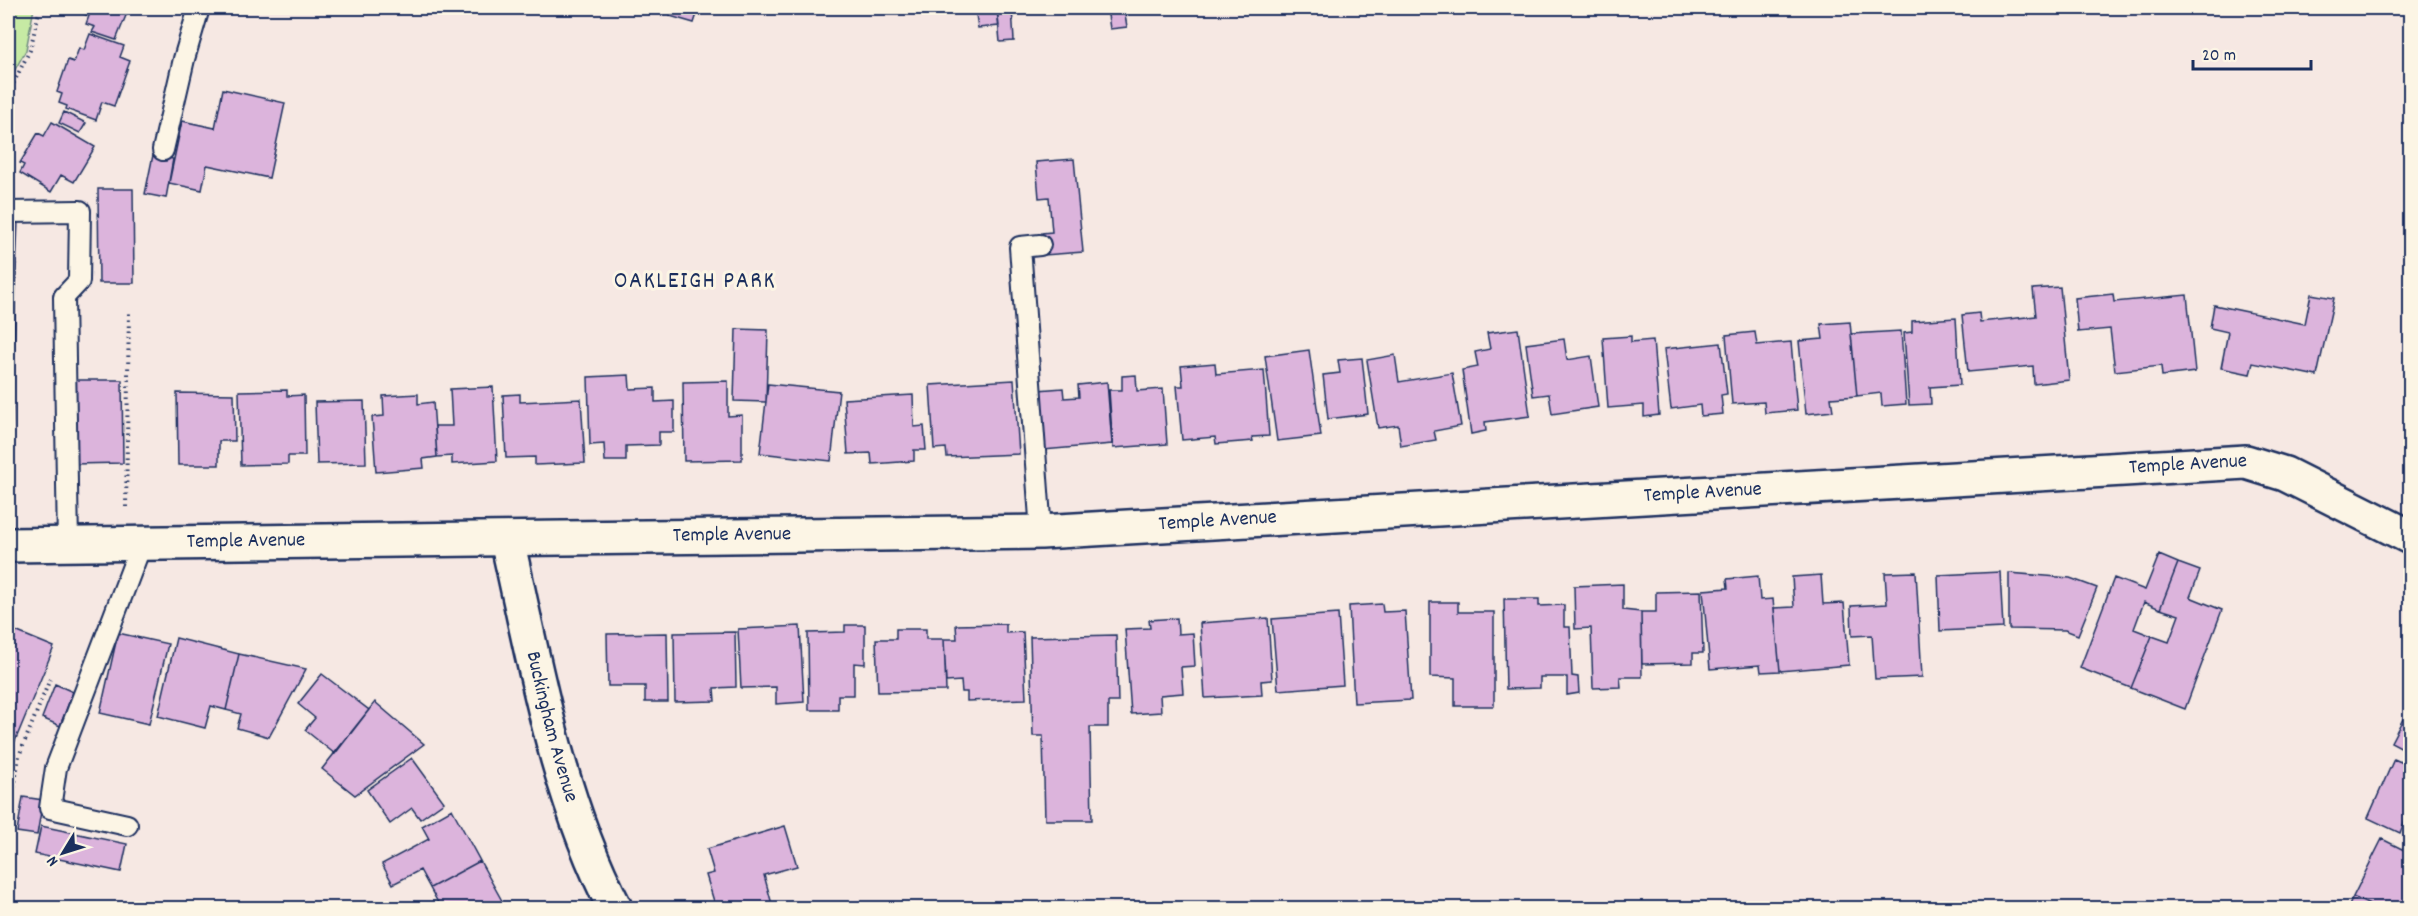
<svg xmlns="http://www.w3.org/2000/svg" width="2418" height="916" viewBox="0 0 2418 916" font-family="Dekko,sans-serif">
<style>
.green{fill:#c6eaa4;stroke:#708c81;stroke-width:1.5}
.building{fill:#dcb4dc;stroke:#1b2f5e;stroke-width:1.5}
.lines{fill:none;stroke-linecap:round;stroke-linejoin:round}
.service-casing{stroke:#1b2f5e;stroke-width:24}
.minor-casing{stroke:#1b2f5e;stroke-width:38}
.path{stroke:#1b2f5e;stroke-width:4;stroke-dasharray:1.5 4.5;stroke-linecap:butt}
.service{stroke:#fcf5e5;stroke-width:20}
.minor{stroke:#fcf5e5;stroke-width:33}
.labels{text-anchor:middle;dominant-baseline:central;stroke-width:6;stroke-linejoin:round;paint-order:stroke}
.street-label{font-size:21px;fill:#1b2f5e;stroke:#fcf5e5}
.quarter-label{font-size:24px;letter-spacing:1.5px;fill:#1b2f5e;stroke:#fcf5e5}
</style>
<rect width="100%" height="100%" fill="#f6e8e3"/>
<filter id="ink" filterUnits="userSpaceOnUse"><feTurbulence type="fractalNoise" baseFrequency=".0167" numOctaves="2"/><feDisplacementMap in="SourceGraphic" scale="12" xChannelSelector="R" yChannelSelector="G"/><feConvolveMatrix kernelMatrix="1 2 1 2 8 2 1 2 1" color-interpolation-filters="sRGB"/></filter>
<g filter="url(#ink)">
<path class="green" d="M10 8H34L26 50 8 82V13Z"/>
<path class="building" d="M87 8H129L116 40 92 32 95 27 86 24 89 16 84 14Z
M673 8H699L694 23 670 16Z
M795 8H850L851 9 795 11Z
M975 8H997L999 26 978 28Z
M1012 8 1014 41 1000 42 997 9Z
M1107 8H1124L1127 27 1110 29Z
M90 34 124 46 120 57 130 61 114 106 102 102 96 120 66 109 67 106 59 103 62 94 57 92 68 60 74 62 79 48 84 50Z
M223 89 285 103 269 178 207 165 202 190 169 183 182 121 215 128Z
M64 112 86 123 80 133 59 123Z
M52 122 95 147 74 182 61 175 51 192 20 173 24 165 20 163 38 133 44 136Z
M153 155 173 159 166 198 145 194Z
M1074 159 1083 252 1044 255 1042 233 1052 232 1049 197 1039 198 1036 162Z
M98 189H133L134 283H99Z
M8 221H18L16 273H8Z
M8 273H16L15 310H8Z
M2060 287 2069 380 2034 384 2033 366 1968 372 1962 315 1979 313 1980 322 2036 316 2033 289Z
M2113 294 2114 302 2187 295 2195 372 2162 376 2161 366 2115 371 2110 329 2078 332 2075 298Z
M2311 294 2334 298 2317 376 2253 363 2250 374 2221 368 2228 332 2210 328 2214 305 2305 324Z
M8 310H15L14 348H8Z
M1956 318 1960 385 1930 387 1931 404 1909 405 1904 333 1912 332V321Z
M1850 322 1857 396 1831 398 1833 411 1806 414 1799 341 1823 339 1821 324Z
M736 329 768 330 766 402 734 401Z
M1518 329 1530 416 1485 422 1486 431 1471 434 1462 370 1478 367 1475 352 1490 349 1487 333Z
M1901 331 1906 404 1882 406 1881 393 1857 396 1851 334Z
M1755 332 1757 345 1791 342 1797 410 1765 413 1764 402 1732 404 1726 335Z
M1631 336V342L1653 340 1659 415 1644 417V405L1608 408 1603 338Z
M1564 339 1567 360 1591 356 1598 407 1552 414 1549 394 1533 396 1526 344Z
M1721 343 1727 394 1721 395 1723 414 1701 416 1700 405 1671 409 1664 349Z
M8 348H14L13 387H8Z
M1309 350 1321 436 1277 441 1265 356Z
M1395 355 1399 382 1452 373 1461 426 1434 431 1436 440 1401 446 1398 425 1378 428 1367 360Z
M1362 358 1368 414 1328 419 1323 375 1340 373 1338 360Z
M1215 363 1216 374 1264 370 1269 436 1252 437 1253 441 1216 444 1215 437 1182 440 1177 386H1183L1181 366Z
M629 375 630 389 655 388V402L674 401V432H659V445L626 446V461H605L604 444 590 445 588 377Z
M1136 375 1137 391 1163 389 1167 444 1113 448 1109 390H1122V376Z
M72 380H122L123 463 72 464Z
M1014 380 1019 454 947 457 946 448 934 449 930 385Z
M728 381V416L742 415V460L684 461 683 382Z
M1107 382 1112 444 1043 450 1038 390 1063 388 1064 398 1079 397 1078 385Z
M768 384 839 391 831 461 760 453Z
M8 387H13L12 422H8Z
M493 387 497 461 452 464V456L437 457 435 426H452L450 389Z
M287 390V396L304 395 305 456H288V464L241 465 239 391Z
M177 393 234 394 235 441H219V465H178Z
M418 394V404L433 402 437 457 423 459 424 468 376 472 372 417 384 416 383 396Z
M520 394V402L581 399 585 463 535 465V457L506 458 503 395Z
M913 395 914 427 924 426 926 450H914V461L872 464 871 453 848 454 844 399Z
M364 401 366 463 317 464 315 402Z
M8 422H12L10 455H8Z
M8 455H10L9 496H8Z
M2159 555 2178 563 2160 609 2144 602 2134 629 2152 636 2131 688 2080 668 2114 578 2145 590Z
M2178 563 2200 571 2190 597 2222 610 2185 709 2131 688 2152 636 2169 642 2179 615 2160 609Z
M1916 572 1922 677 1875 679 1872 635 1852 636 1851 606 1887 604 1885 573Z
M2000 572 2003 628 1940 631 1938 575Z
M2009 573 2070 578 2097 588 2078 635 2065 630 2009 629Z
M1821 575 1823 604 1844 603 1849 665 1780 671 1774 608 1794 607 1792 577Z
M1758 576 1760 600 1773 599 1780 671 1761 672 1760 665 1710 669 1703 590 1728 588 1727 579Z
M1623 584V610L1641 612 1642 677H1620L1621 687 1593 688 1591 628 1575 629 1574 586Z
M1701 591 1703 653H1693V663L1642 664 1641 612H1656V592Z
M1504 599H1539V606L1564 605V627H1570L1572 676 1578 677 1579 693 1567 695V677H1540V688L1506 689Z
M1430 602H1458V612H1494V706H1455V678L1430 677Z
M1382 604 1383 612 1405 611 1411 700 1354 703 1349 606Z
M1338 614 1343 685 1278 690 1272 619Z
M1177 618 1178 634 1193 633 1195 666 1181 667 1183 693 1160 695 1161 712 1131 714 1125 629 1150 628 1149 620Z
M1268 618 1272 680 1261 681 1262 695 1205 698 1200 623Z
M1006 624V633L1023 632 1026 699 967 701V692H962L961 681 946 682 944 639H957L956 625Z
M845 625H865V664L854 663V695H838V710H809L808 633 845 632Z
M800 626 804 702 776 704V687L741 688 738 629Z
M8 628 54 647 13 746 8 743Z
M896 629H926V639H944L946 691 878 692 876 639H896Z
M735 632 736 687 714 688 715 701 675 702 674 633Z
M118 633 168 644 149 724 100 713Z
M667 633 668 702H645V686H608L607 634Z
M1116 635 1118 702H1108V727H1090L1092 820H1045L1043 736H1033L1030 637Z
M176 638 239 654 226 710 211 706 205 728 158 716Z
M239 654 306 669 269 737 237 728 241 714 226 710Z
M322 674 369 710 335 754 305 730 315 718 298 704Z
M55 684 73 692 60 726 42 718Z
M375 702 424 744 355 795 322 769Z
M2403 719 2410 723V752L2391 742Z
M412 758 444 802 420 819 412 808 390 824 367 790Z
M2394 759 2410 766V822L2405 820 2400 833 2368 818Z
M23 797 43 800 37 835 17 832Z
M452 809 480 861 430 888 420 870 393 884 382 864 429 839 422 826Z
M41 826 127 844 121 872 35 854Z
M785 826 797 866 764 875 773 908H716L706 875 714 873 707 849Z
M2382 839 2410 853V908H2376L2353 897Z
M480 861 506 908H441L430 888Z
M8 886H10L11 908H8Z
M2353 897 2376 908H2348Z"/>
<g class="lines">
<g class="service-casing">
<path id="service" d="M163 150 184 59 199 8
M8 212 80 211 79 281 64 297 68 546
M1040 245 1020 247 1041 532
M127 825 50 808 56 768 141 545"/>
</g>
<g class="minor-casing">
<g id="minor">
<path id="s1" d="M507 540C535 664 556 794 615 908"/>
<path id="s2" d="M8 545 1041 532 2246 462 2285 474 2410 537"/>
</g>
</g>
<path class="path" d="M8 94 30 50 40 8
M126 507 129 312
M8 754 19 756
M8 829 19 756 50 679"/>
<use href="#service" class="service"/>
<use href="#minor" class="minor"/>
</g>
</g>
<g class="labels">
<g class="street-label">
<text stroke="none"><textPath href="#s2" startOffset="2182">Temple Avenue</textPath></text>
<text stroke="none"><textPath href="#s2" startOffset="1696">Temple Avenue</textPath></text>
<text stroke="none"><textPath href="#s2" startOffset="1210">Temple Avenue</textPath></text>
<text stroke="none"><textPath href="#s2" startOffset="724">Temple Avenue</textPath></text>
<text stroke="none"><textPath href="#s2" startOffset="238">Temple Avenue</textPath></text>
<text stroke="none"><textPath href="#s1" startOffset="192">Buckingham Avenue</textPath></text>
</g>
<g class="quarter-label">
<text x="695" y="282">OAKLEIGH PARK</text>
</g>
</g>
<rect width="2418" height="916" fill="none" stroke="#fcf5e5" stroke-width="30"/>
<rect x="15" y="15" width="2388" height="886" fill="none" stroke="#1b2f5e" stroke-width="2" filter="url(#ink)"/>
<g transform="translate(63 853) rotate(232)" stroke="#fcf5e5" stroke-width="4.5" paint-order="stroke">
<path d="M0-4.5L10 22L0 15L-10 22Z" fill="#1b2f5e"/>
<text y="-9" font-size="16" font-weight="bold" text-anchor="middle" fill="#1b2f5e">N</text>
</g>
<path d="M2193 60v9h118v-9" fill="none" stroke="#1b2f5e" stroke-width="3"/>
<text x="2202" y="60" font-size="18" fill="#1b2f5e" stroke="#fcf5e5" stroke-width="4.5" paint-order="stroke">20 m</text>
</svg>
